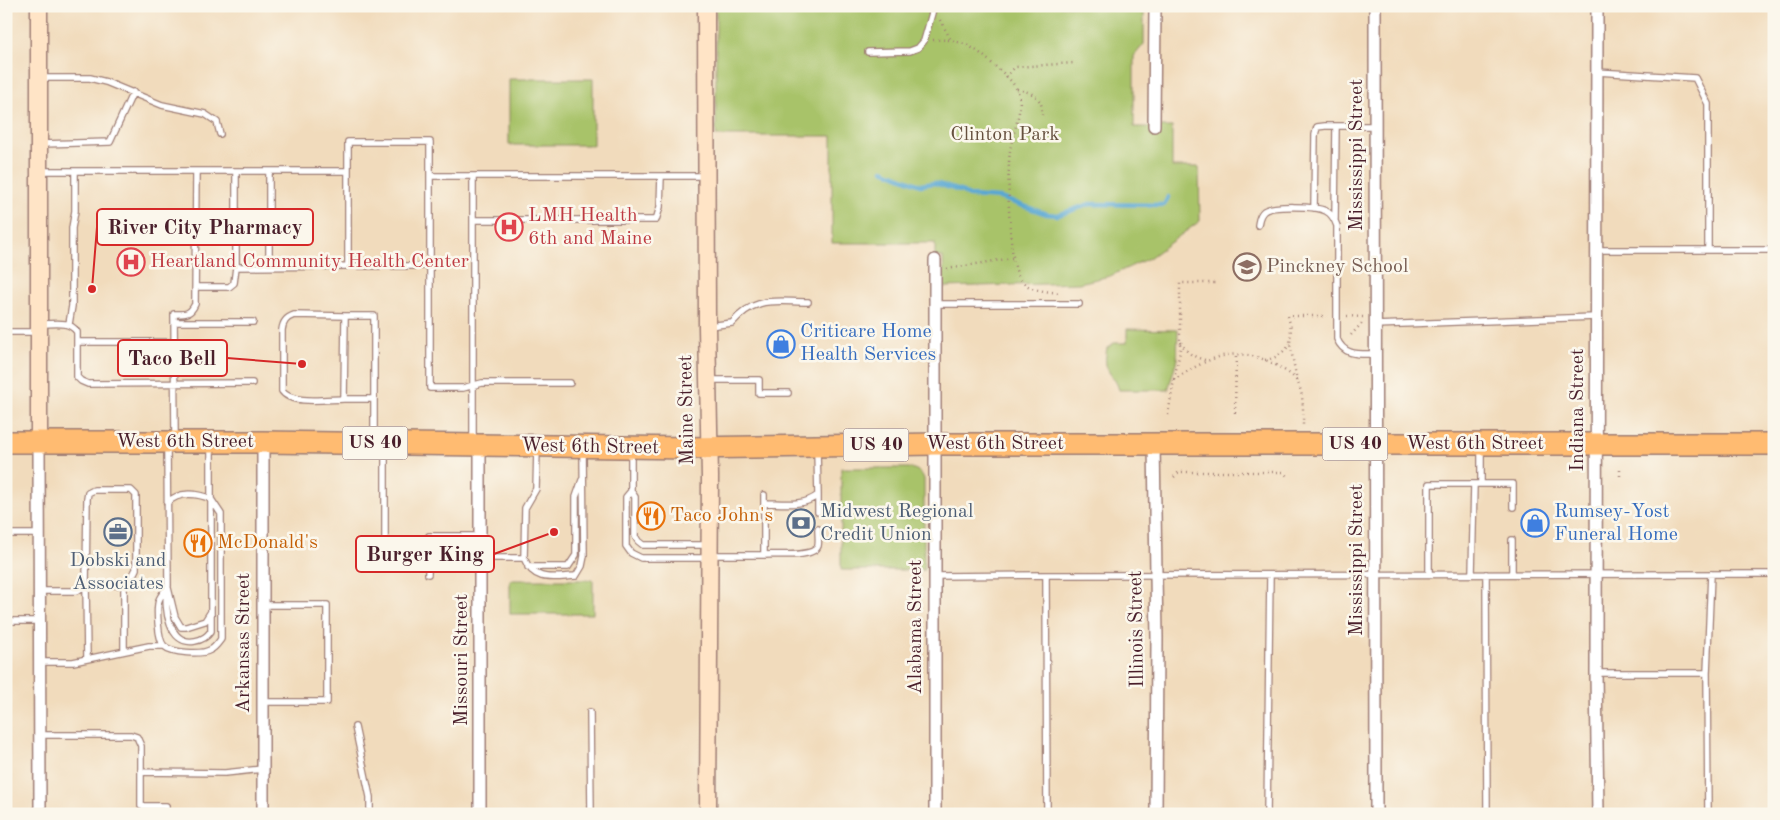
<svg xmlns="http://www.w3.org/2000/svg" width="1780" height="820" viewBox="0 0 1780 820" font-family="'Old Standard TT',serif">
<style>
.green{fill:#a8c369;stroke:#79714a}
.lines{fill:none;stroke-linecap:round;stroke-linejoin:round}
.stream{stroke:#59a7d3;stroke-width:4.5}
.lane-casing{stroke:#9e7d74;stroke-width:8}
.street-casing{stroke:#9e7d74;stroke-width:14}
.secondary-casing{stroke:#9e7d74;stroke-width:19}
.highway-casing{stroke:#9e7d74;stroke-width:24}
.path{stroke:#9e7d74;stroke-width:2.5;stroke-dasharray:1 4;stroke-linecap:butt}
.lane{stroke:#fff;stroke-width:5.5}
.street{stroke:#fff;stroke-width:11}
.secondary{stroke:#ffe4c6;stroke-width:16}
.highway{stroke:#ffbb71;stroke-width:21}
.labels{text-anchor:middle;dominant-baseline:central;stroke-width:5;stroke-linejoin:round;paint-order:stroke}
.shield{fill:#fbf7ec;stroke:#7f6065;stroke-width:1}
.shield-label{font-size:19px;font-weight:bold;fill:#4a1f2b}
.park-label{font-size:20px;fill:#66503e;stroke:#fbf7ec}
.street-label{font-size:20px;fill:#4a1f2b;stroke:#fbf7ec}
.health-label{font-size:20px;fill:#be3a42;stroke:#fbf7ec;text-anchor:start}
.education-label{font-size:20px;fill:#785e54;stroke:#fbf7ec;text-anchor:start}
.shop-label{font-size:20px;fill:#366cbe;stroke:#fbf7ec;text-anchor:start}
.service-label{font-size:20px;fill:#4e5e75;stroke:#fbf7ec;text-anchor:start}
.food-label{font-size:20px;fill:#c56008;stroke:#fbf7ec;text-anchor:start}
.leader{fill:none;stroke:#d62828;stroke-width:2}
.callout-dot{fill:#d62828;stroke:#fbf7ec;stroke-width:2}
.callout{fill:#fbf7ec;stroke:#d62828;stroke-width:2}
.callout-label{font-size:21px;text-anchor:middle;font-weight:bold;fill:#4a1f2b}
</style>
<rect width="100%" height="100%" fill="#fbf7ec"/>
<filter id="ink" filterUnits="userSpaceOnUse"><feTurbulence type="fractalNoise" baseFrequency=".02" numOctaves="2"/><feDisplacementMap in="SourceGraphic" scale="10" xChannelSelector="R" yChannelSelector="G"/><feConvolveMatrix kernelMatrix="1 2 1 2 8 2 1 2 1" color-interpolation-filters="sRGB"/></filter>
<filter id="wash" filterUnits="userSpaceOnUse"><feTurbulence type="fractalNoise" baseFrequency=".0096" numOctaves="4" result="noise"/><feDisplacementMap in="SourceGraphic" scale="20" xChannelSelector="R" yChannelSelector="G"/><feGaussianBlur stdDeviation="1.12" result="paint"/><feColorMatrix in="noise" values="0 0 0 0 0 0 0 0 0 0 0 0 0 0 0 0 0 1.4 0 .05"/><feComposite in="paint" operator="in"/></filter>
<g filter="url(#wash)">
<rect width="100%" height="100%" fill="#f1dbbc"/>
<path class="green" d="M716 6H1144V44L1134 56V127H1172V167H1199L1200 221 1149 258 1110 276 1079 283 944 287 943 257H935V243H832V136H716Z
M509 79H593V145H509Z
M1127 329 1178 330 1177 359 1168 390H1119C1116 378 1109 376 1106 365 1105 360 1106 353 1107 348L1114 343H1127Z
M841 468H909C916 469 922 472 924 479V570H841Z
M510 580H593V614H510Z"/>
<g class="lines">
<path class="stream" d="M883 170 920 185 935 183 963 192 969 196 1000 198 1047 214 1058 215 1090 204 1164 205 1168 197"/>
</g>
</g>
<g filter="url(#ink)">
<g class="lines">
<g class="lane-casing">
<path id="lane" d="M868 52 910 51 918 48 924 41 934 6
M1597 72 1695 78 1708 104V250
M42 78H90L106 82 162 105 205 114 217 122 220 134
M42 144 110 142 133 92
M40 171H348
M269 171V267
M430 176H706
M1314 208 1315 135 1317 127 1325 126H1375
M1335 219 1336 126
M473 220H656L660 207 661 176
M1258 225C1259 220 1259 215 1264 211 1272 205 1316 206 1326 211 1332 214 1335 220 1337 226V339C1344 356 1359 354 1375 354
M1596 250H1774
M430 266H348V142H430V388H463L482 383H570
M236 267 348 266
M195 287H229L234 283 236 267V171
M935 304H1079
M174 322H253
M41 324C55 324 69 320 77 332V377L81 381 88 384 252 383
M69 324 72 306V228L75 211V171
M1375 325 1596 317
M709 326 732 323C756 295 775 302 808 302
M6 332H37
M77 342H174
M710 380H759V393H788
M344 399C328 399 291 405 282 391V330C283 322 286 318 294 315L345 316
M175 437 174 314C185 314 190 315 195 304L196 171
M374 438C374 397 374 357 374 316H345L344 399H374
M473 441V176
M167 447 168 586C165 591 161 595 159 600 156 608 158 640 164 646 172 653 201 655 210 650 215 648 218 643 221 639V514L211 499V445
M385 447V565
M1481 449V484
M631 452V491L626 497V546L631 553 641 558H709
M631 491 635 497V536L638 541 643 545H708
M818 495V512
M764 503C783 503 803 507 818 495L817 450
M6 534H39
M1512 540V574
M711 555H764V495
M764 555C776 554 814 558 818 546 819 541 818 534 818 529
M480 558H524L525 508 536 489 537 450
M524 558C534 583 553 577 576 576L582 566 584 556 583 452
M528 567H568L576 555V497L582 480
M428 574 429 536H480
M1429 574V484H1513V507
M1472 574 1474 484
M1486 574 1487 814
M935 576 1046 575
M168 588 175 617 181 627H186L205 621 210 613
M167 590C164 608 169 646 195 641 202 640 207 637 211 631V499C197 493 179 491 167 503
M39 591H77L86 585 87 499 88 493 94 490H131L136 495V569L132 577 124 585
M263 605H327V702H263
M6 621H40
M87 659 86 585H124V651
M40 662H73L149 646H164
M1596 673H1707L1708 814
M1707 673 1711 574
M590 712 591 814
M355 727 370 797V814
M40 735H131L137 737 141 746V806H166V814
M141 772 225 773 263 769
M1047 814 1046 575 1774 574
M1267 814 1270 575"/>
</g>
<g class="street-casing">
<path id="street" d="M1375 6 1376 814
M1597 6 1596 673 1598 814
M1154 126 1155 6
M39 442 40 814
M263 442V814
M1154 444 1157 638 1156 814
M480 445V814
M935 814V260"/>
</g>
<g class="secondary-casing">
<path id="secondary" d="M39 6V442
M706 6 707 327 710 477 708 814"/>
</g>
<g class="highway-casing">
<path id="highway" d="M6 442H263L688 448 935 444H1774"/>
</g>
<path class="path" d="M940 20 951 40
M933 40C954 38 970 44 986 58 996 68 1015 80 1019 95 1023 110 1012 135 1010 151 1007 172 1008 265 1020 279 1029 291 1045 291 1059 293
M1006 77 1015 67 1074 63
M1017 89C1032 92 1044 98 1042 115
M947 269 1012 258
M1347 316 1363 317
M1351 335 1363 322
M1181 342C1186 353 1194 357 1205 360
M1265 360C1277 358 1283 353 1290 344
M1174 379 1180 352V283H1216
M1297 381 1290 344 1291 328 1288 316H1327
M1235 413 1236 354
M1168 415 1174 380C1207 358 1235 344 1274 364 1282 369 1293 374 1298 383 1304 396 1303 412 1303 425
M1620 476V467
M1174 477 1179 472H1283L1287 476"/>
<use href="#lane" class="lane"/>
<use href="#street" class="street"/>
<use href="#secondary" class="secondary"/>
<use href="#highway" class="highway"/>
</g>
</g>
<defs>
<g id="hospital-ring" transform="scale(1.4375)"><circle r="9.5" fill="#fbf7ec" stroke="#e0444e" stroke-width="1.5"/><path d="M-5-5h3v3.5h4V-5h3V5h-3V1.5h-4V5h-3Z" fill="#e0444e"/></g>
<g id="school-ring" transform="scale(1.4375)"><circle r="9.5" fill="#fbf7ec" stroke="#8d6e63" stroke-width="1.5"/><path d="M0-5L7-2L0 1L-7-2ZM-4 1L0 2.5L4 1V4Q0 6-4 4Z" fill="#8d6e63"/></g>
<g id="shop-ring" transform="scale(1.4375)"><circle r="9.5" fill="#fbf7ec" stroke="#3f7fe0" stroke-width="1.5"/><path d="M-5-2.5h2.3a2.7 3.5 0 0 1 5.4 0H5L5.5 6h-11ZM-1.5-2.5h3a1.5 2.3 0 0 0-3 0Z" fill="#3f7fe0"/></g>
<g id="restaurant-ring" transform="scale(1.4375)"><circle r="9.5" fill="#fbf7ec" stroke="#e8710a" stroke-width="1.5"/><path d="M-5-6h1v4h1v-4h1v4h1v-4h1v5L-1.5 .5V6h-2V.5L-5-1ZM5-6V6H3V1.5H1.5Q1.5-4 5-6Z" fill="#e8710a"/></g>
<g id="bank-ring" transform="scale(1.4375)"><circle r="9.5" fill="#fbf7ec" stroke="#5c6f8a" stroke-width="1.5"/><path d="M-6-4H6V4H-6ZM0-2.3a2.3 2.3 0 1 0 0 4.6a2.3 2.3 0 1 0 0-4.6Z" fill="#5c6f8a"/></g>
<g id="office-ring" transform="scale(1.4375)"><circle r="9.5" fill="#fbf7ec" stroke="#5c6f8a" stroke-width="1.5"/><path d="M-6-3h4V-5.5h4V-3h4V5H-6ZM-1-4.5V-3h2v-1.5ZM-6 0V1H6V0Z" fill="#5c6f8a"/></g>
</defs>
<g fill-rule="evenodd">
<use href="#hospital-ring" x="509" y="227"/>
<use href="#hospital-ring" x="131" y="262"/>
<use href="#school-ring" x="1247" y="267"/>
<use href="#shop-ring" x="781" y="344"/>
<use href="#restaurant-ring" x="651" y="516"/>
<use href="#bank-ring" x="801" y="523"/>
<use href="#shop-ring" x="1535" y="523"/>
<use href="#office-ring" x="118" y="532"/>
<use href="#restaurant-ring" x="198" y="543"/>
</g>
<g class="labels">
<g class="shield">
<rect x="342.5" y="426.5" width="65" height="33" rx="4"/>
<rect x="1322.5" y="427.5" width="65" height="33" rx="4"/>
<rect x="843.5" y="428.5" width="65" height="33" rx="4"/>
</g>
<g class="shield-label">
<text x="375" y="443">US 40</text>
<text x="1355" y="444">US 40</text>
<text x="876" y="445">US 40</text>
</g>
<g class="park-label">
<text x="1005" y="135">Clinton Park</text>
</g>
<g class="street-label">
<text transform="translate(1357 155) rotate(-90)">Mississippi Street</text>
<text transform="translate(687 410) rotate(-91)">Maine Street</text>
<text transform="translate(1578 410) rotate(-90)">Indiana Street</text>
<text x="185" y="442">West 6th Street</text>
<text x="995" y="444">West 6th Street</text>
<text x="1475" y="444">West 6th Street</text>
<text transform="translate(590 447) rotate(1)">West 6th Street</text>
<text transform="translate(1357 560) rotate(-90)">Mississippi Street</text>
<text transform="translate(916 627) rotate(-90)">Alabama Street</text>
<text transform="translate(1137 629) rotate(-91)">Illinois Street</text>
<text transform="translate(244 643) rotate(-90)">Arkansas Street</text>
<text transform="translate(462 660) rotate(-90)">Missouri Street</text>
</g>
<g class="health-label">
<text x="528" y="216">LMH Health<tspan x="528" dy="23">6th and Maine</tspan></text>
<text x="150" y="262">Heartland Community Health Center</text>
</g>
<g class="education-label">
<text x="1266" y="267">Pinckney School</text>
</g>
<g class="shop-label">
<text x="800" y="332">Criticare Home<tspan x="800" dy="23">Health Services</tspan></text>
<text x="1554" y="512">Rumsey-Yost<tspan x="1554" dy="23">Funeral Home</tspan></text>
</g>
<g class="service-label">
<text x="820" y="512">Midwest Regional<tspan x="820" dy="23">Credit Union</tspan></text>
<text x="118" y="561" text-anchor="middle">Dobski and<tspan x="118" dy="23">Associates</tspan></text>
</g>
<g class="food-label">
<text x="670" y="516">Taco John's</text>
<text x="217" y="543">McDonald's</text>
</g>
</g>
<path class="leader" d="M92 289L97 227M302 364L227 358M554 532L494 554"/>
<g class="callout-dot">
<circle cx="92" cy="289" r="5"/>
<circle cx="302" cy="364" r="5"/>
<circle cx="554" cy="532" r="5"/>
</g>
<g class="callout">
<rect x="97" y="209" width="216" height="36" rx="5"/>
<rect x="118" y="340" width="109" height="36" rx="5"/>
<rect x="356" y="536" width="138" height="36" rx="5"/>
</g>
<g class="callout-label">
<text x="205" y="234">River City Pharmacy</text>
<text x="172" y="365">Taco Bell</text>
<text x="425" y="561">Burger King</text>
</g>
<rect width="1780" height="820" fill="none" stroke="#fbf7ec" stroke-width="25"/>
</svg>
